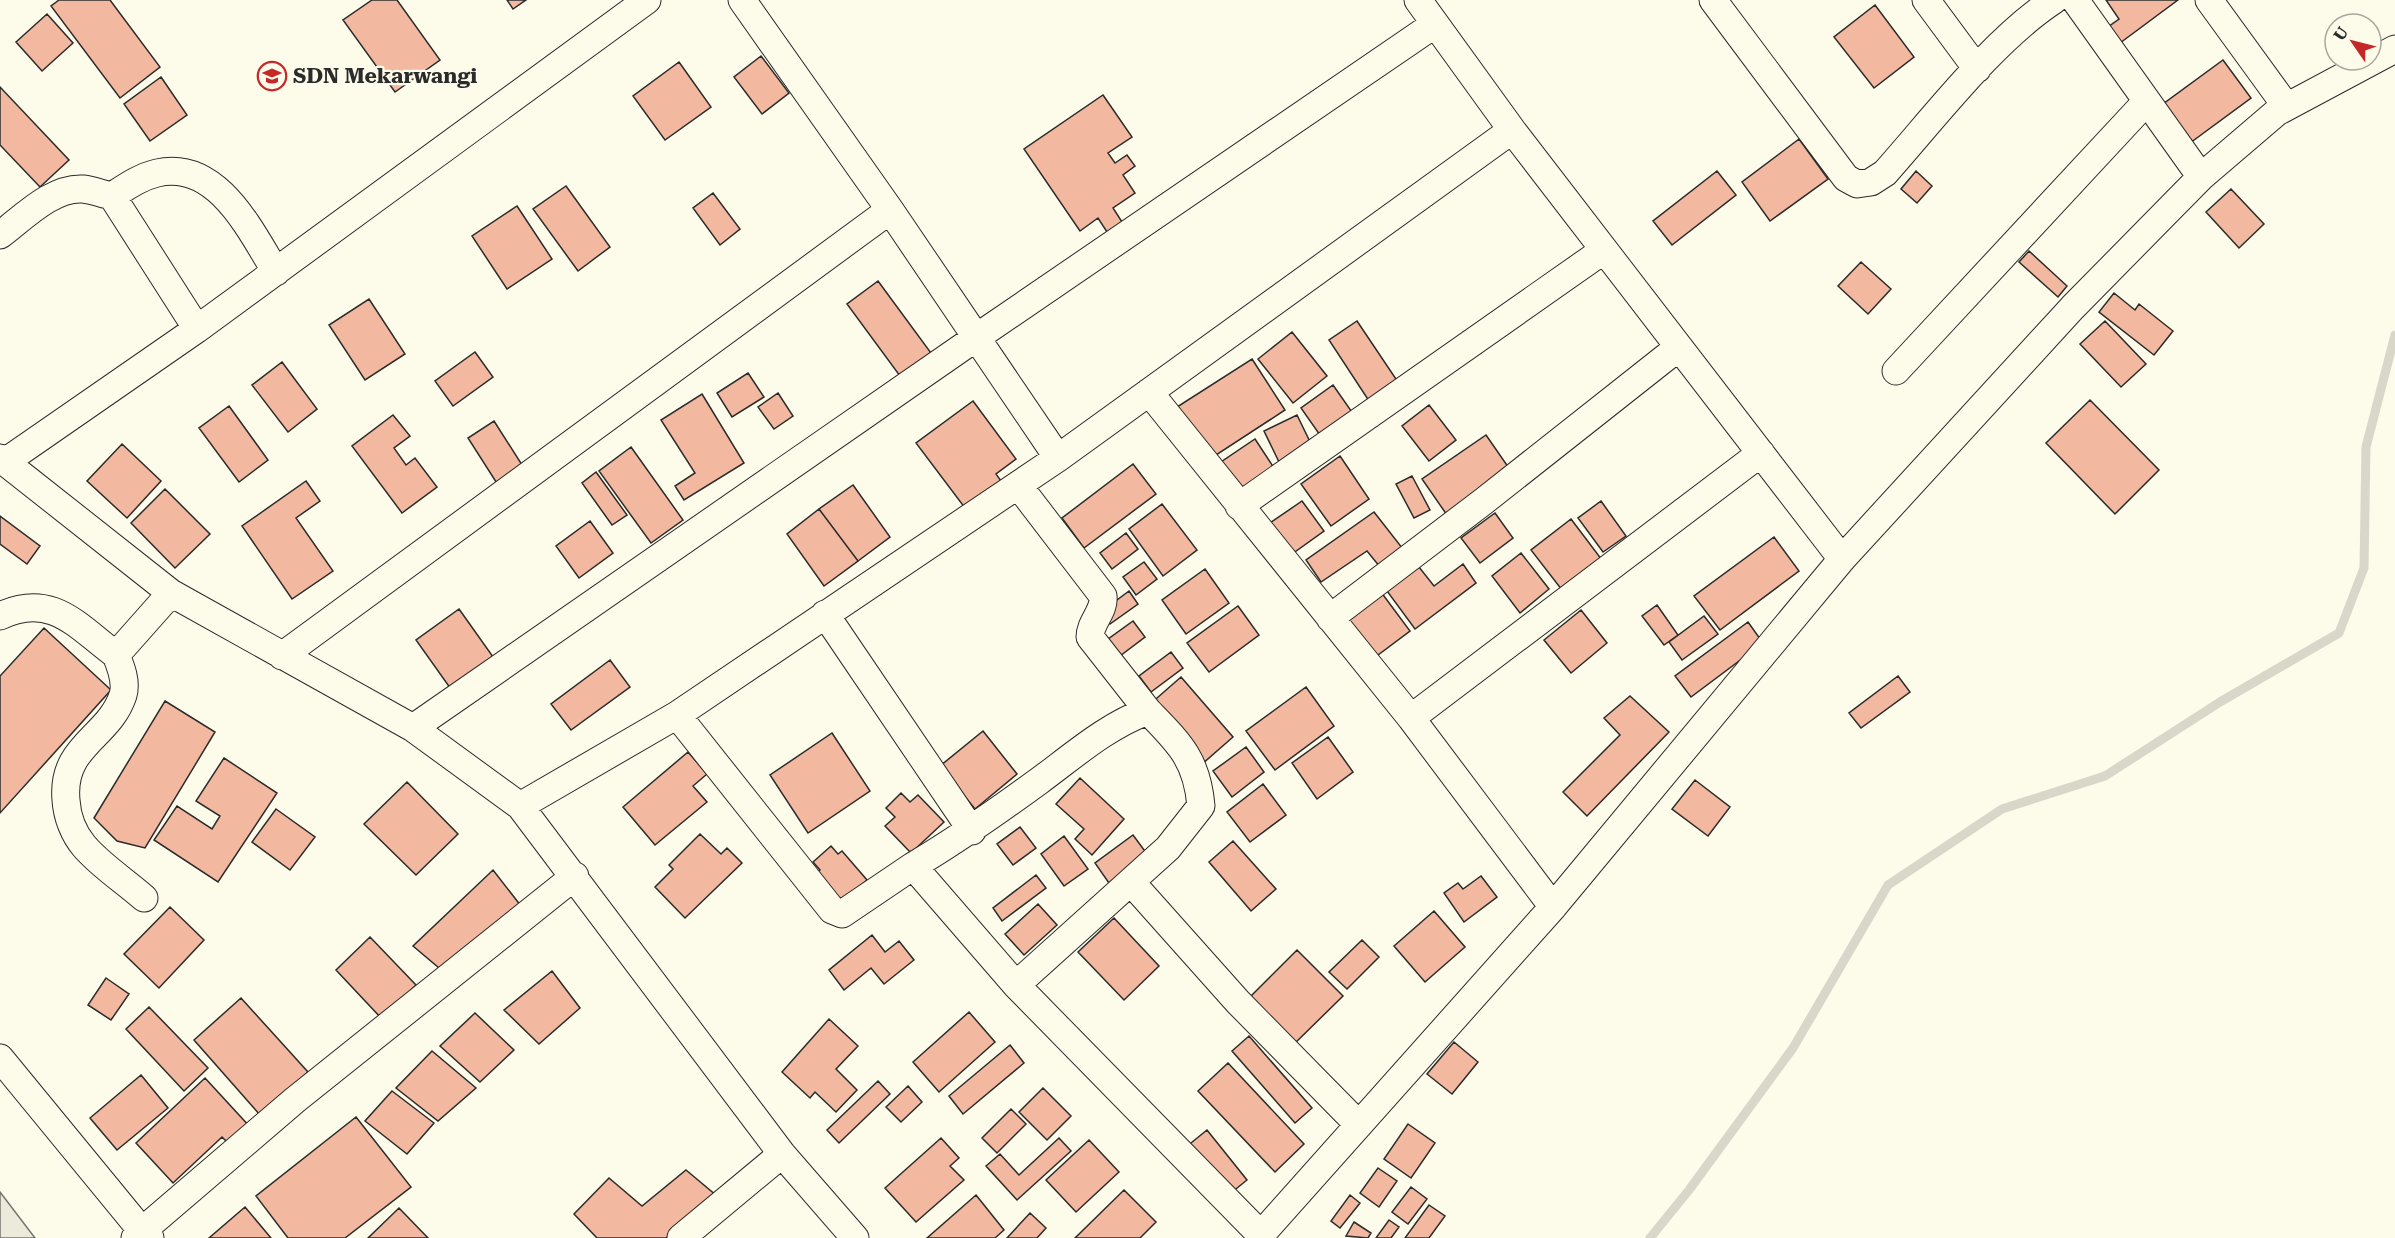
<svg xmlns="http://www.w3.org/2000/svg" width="2395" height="1238" viewBox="0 0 2395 1238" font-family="'Roboto Serif',serif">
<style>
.green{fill:#ecebdb;stroke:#74746e;stroke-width:1.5}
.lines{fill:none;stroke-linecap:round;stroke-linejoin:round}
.stream{stroke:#d8d7c9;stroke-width:9}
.building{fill:#f2b8a0;stroke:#2b2b2b;stroke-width:1.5}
.minor-casing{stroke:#2b2b2b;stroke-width:29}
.minor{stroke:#fdfbea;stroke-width:27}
.labels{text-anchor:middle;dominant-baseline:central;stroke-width:4.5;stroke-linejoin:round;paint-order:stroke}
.poi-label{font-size:21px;font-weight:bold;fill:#2b2b2b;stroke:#fdfbea;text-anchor:start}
</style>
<rect width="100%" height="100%" fill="#fdfbea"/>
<path class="green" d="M0 1192 35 1238H0Z"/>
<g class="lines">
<path class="stream" d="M1650 1238 1689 1190 1793 1048 1888 885 2002 809 2105 776 2220 702 2339 633 2364 568 2366 447 2395 335"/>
</g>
<path class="building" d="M59 0H110L160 67 120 98 51 6Z
M372 0H397L440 60 395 92 343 20Z
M507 0H526L513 9Z
M2178 0 2120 43 2108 27 2119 19 2106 0Z
M1875 5 1914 57 1874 88 1834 37Z
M47 14 73 43 42 71 16 42Z
M761 56 789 93 762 114 734 77Z
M2223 60 2251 98 2190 143 2163 104Z
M679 62 711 107 665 140 633 96Z
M161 77 187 115 150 141 124 104Z
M0 87 69 160 40 187 0 145Z
M1103 95 1132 137 1108 153 1115 163 1127 155 1135 166 1123 175 1135 193 1113 208 1124 225 1109 235 1098 218 1080 231 1024 149Z
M1799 139 1828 179 1770 221 1742 182Z
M1717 171 1736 195 1672 245 1653 221Z
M1916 171 1932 186 1917 203 1901 189Z
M566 186 610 247 578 271 533 209Z
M2231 189 2264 224 2239 248 2206 212Z
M713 193 740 229 720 245 693 208Z
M517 206 552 259 507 289 472 236Z
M2029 251 2067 286 2058 297 2019 262Z
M1861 262 1891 289 1868 314 1838 286Z
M878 281 931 353 900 376 847 304Z
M2114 293 2135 310 2139 304 2173 331 2154 355 2099 312Z
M369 299 405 354 365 380 329 325Z
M1357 321 1400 385 1371 404 1329 340Z
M2105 321 2146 364 2121 387 2080 344Z
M1292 332 1327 376 1293 403 1258 359Z
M475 352 493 377 453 406 435 381Z
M1252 359 1285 410 1210 459 1177 407Z
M282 362 317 409 288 432 252 385Z
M748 373 764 397 732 417 717 393Z
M1333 385 1354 415 1322 438 1301 408Z
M778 393 793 416 774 429 758 407Z
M702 394 744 463 684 500 675 486 695 473 661 420Z
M2090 400 2159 470 2115 514 2046 443Z
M973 401 1016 459 996 474 1001 481 965 508 916 443Z
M1429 405 1456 440 1429 461 1402 426Z
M229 406 268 460 239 482 199 428Z
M393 415 410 436 394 448 406 465 415 458 437 487 402 513 352 446Z
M1297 415 1313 448 1280 464 1264 431Z
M494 421 524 468 498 485 468 438Z
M1486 435 1511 471 1447 515 1422 479Z
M1255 439 1276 471 1236 498 1215 466Z
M122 444 161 481 127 518 87 481Z
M631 447 683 520 651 543 599 471Z
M1340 456 1369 499 1331 526 1301 484Z
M1133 464 1156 494 1084 548 1062 518Z
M596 472 627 515 612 525 582 483Z
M1412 476 1430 510 1414 518 1396 484Z
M306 481 320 501 296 518 333 571 292 599 242 526Z
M853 485 890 537 858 561 819 509Z
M165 489 210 534 175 568 131 523Z
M1302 501 1324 531 1292 554 1270 523Z
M1601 501 1626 536 1603 552 1578 518Z
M1162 504 1197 550 1163 576 1129 529Z
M819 509 858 561 824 586 787 534Z
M1374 512 1403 549 1380 567 1367 551 1321 582 1306 560Z
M1495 513 1513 538 1480 563 1461 538Z
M0 516 40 546 27 564 0 544Z
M1571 519 1602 560 1562 590 1531 550Z
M590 521 613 553 579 578 556 546Z
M1126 533 1138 549 1112 569 1100 553Z
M1774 537 1799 571 1720 630 1694 596Z
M1521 553 1549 589 1520 613 1492 576Z
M1144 562 1157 579 1136 595 1123 577Z
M1463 564 1476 583 1415 629 1387 591 1419 567 1434 586Z
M1205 569 1229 603 1186 634 1162 600Z
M1378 588 1410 631 1370 661 1338 618Z
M1129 591 1138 604 1110 624 1101 612Z
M1657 605 1678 635 1664 645 1642 616Z
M1238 606 1259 635 1209 672 1187 643Z
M459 609 496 661 453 692 416 640Z
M1581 610 1607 643 1571 673 1544 640Z
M1704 616 1718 634 1682 660 1669 642Z
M1133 621 1145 637 1116 659 1104 642Z
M1748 622 1763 643 1691 697 1675 676Z
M44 628 111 690 0 813V676Z
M1171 652 1183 668 1151 692 1139 676Z
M610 660 630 687 571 730 551 704Z
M1898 676 1910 692 1861 728 1849 713Z
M1181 677 1233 737 1201 765 1149 705Z
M1306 687 1334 726 1275 770 1246 731Z
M1630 696 1669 732 1587 816 1563 792 1620 735 1604 718Z
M165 701 215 732 145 848 117 841 94 818Z
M983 731 1017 774 975 809 940 766Z
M832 733 870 791 808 833 770 775Z
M1328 737 1353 772 1317 799 1292 763Z
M1246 747 1264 772 1232 797 1213 771Z
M688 752 707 774 693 786 707 802 655 845 623 807Z
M224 758 277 793 218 882 154 840 177 806 212 829 220 816 196 801Z
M1080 778 1124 819 1092 855 1075 839 1084 829 1056 804Z
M1695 780 1730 807 1708 836 1672 809Z
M407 782 458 834 416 875 364 824Z
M1263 784 1286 815 1250 842 1227 812Z
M901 793 910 802 918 795 944 822 911 853 885 826 895 817 886 808Z
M276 809 315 837 290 870 252 842Z
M1020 827 1036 848 1013 865 997 844Z
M700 834 721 854 727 848 742 863 685 918 655 887 673 869 669 865Z
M1133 835 1150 858 1111 886 1095 863Z
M1064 836 1088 869 1064 886 1041 854Z
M1233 841 1276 889 1251 911 1209 862Z
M831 846 838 854 842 851 867 880 837 905 813 876 820 870 813 862Z
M493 870 521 906 445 973 413 946Z
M1036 875 1046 888 1002 921 993 908Z
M1481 876 1497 897 1464 922 1444 893 1458 883 1463 889Z
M1038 904 1057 925 1024 955 1005 934Z
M170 907 204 940 159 988 124 954Z
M1434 911 1465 947 1425 982 1394 946Z
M1114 918 1159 966 1124 1000 1078 952Z
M872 935 885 952 899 941 914 960 884 984 871 968 844 990 829 970Z
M370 937 416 985 382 1019 336 970Z
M1362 940 1379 957 1347 989 1329 972Z
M1297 950 1343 996 1289 1049 1244 1003Z
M552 971 580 1008 539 1044 504 1010Z
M106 978 129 994 111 1020 88 1005Z
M241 998 308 1072 260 1115 194 1040Z
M149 1007 208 1068 184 1091 126 1029Z
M969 1012 995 1042 939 1092 913 1062Z
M475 1013 514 1050 480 1082 440 1046Z
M829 1019 858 1046 836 1069 857 1090 836 1112 815 1092 810 1098 782 1072Z
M1249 1036 1312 1108 1295 1123 1232 1051Z
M1454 1042 1478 1062 1452 1094 1427 1074Z
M1010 1045 1024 1063 963 1114 949 1096Z
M432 1051 476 1088 438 1121 396 1088Z
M1228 1063 1304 1144 1275 1172 1198 1091Z
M141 1075 168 1108 117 1150 90 1118Z
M205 1078 251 1128 231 1146 222 1137 173 1183 136 1143Z
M878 1081 890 1094 839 1143 827 1130Z
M908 1086 922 1102 901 1122 886 1107Z
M1043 1088 1071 1116 1047 1140 1019 1112Z
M392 1091 434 1123 407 1154 365 1121Z
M1011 1109 1026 1124 997 1153 982 1138Z
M356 1117 411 1187 345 1238H288L256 1196Z
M1408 1124 1435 1143 1411 1178 1384 1159Z
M1207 1130 1247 1180 1226 1197 1186 1147Z
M941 1138 959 1158 950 1166 964 1180 916 1222 885 1188Z
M1059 1138 1071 1151 1017 1200 986 1166 1000 1154 1019 1175Z
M1089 1140 1119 1172 1076 1212 1046 1180Z
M1378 1168 1397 1181 1379 1207 1360 1193Z
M686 1170 717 1196 666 1238H597L574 1214 609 1178 642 1206Z
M1411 1187 1427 1199 1408 1224 1392 1212Z
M1124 1190 1156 1222 1140 1238H1075Z
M976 1195 1004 1230 995 1238H927Z
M1350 1195 1360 1203 1340 1228 1331 1221Z
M1429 1205 1445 1216 1429 1238H1405Z
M245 1207 271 1238H209Z
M399 1208 428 1238H368Z
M1030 1213 1046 1228 1037 1238H1007Z
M1389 1220 1399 1227 1391 1238H1376Z
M1354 1222 1371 1233 1368 1238 1346 1236Z"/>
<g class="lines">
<g class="minor-casing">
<path id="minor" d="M742 0 890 210 1058 458
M1418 0 1512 130 1842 559
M1713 0 1846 178 1857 184 1871 182 1885 173C1934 118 1993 40 2054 0
M1926 0 1977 69
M2075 0 2201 177
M2209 0 2286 106
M112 196C126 187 140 177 157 173 217 159 250 230 276 272
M0 235C23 218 52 187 83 189 93 190 102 194 112 196L197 329
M1896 371 2146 102
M1149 392 1411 718 1553 907
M0 458 171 593 413 728 520 806 782 1154 855 1238
M5 462 197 329 647 0
M1018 485 1103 596C1105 611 1090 622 1090 637L1148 711
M1239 506 1604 250
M825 614 972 831
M0 616C52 591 78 627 116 655L171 593
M1330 618 1484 501 1679 347
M116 655C121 667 127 682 123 695 109 738 61 745 66 800 67 817 74 834 84 846 101 866 125 881 144 898
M282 656 890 210
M677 715 832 910 842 914 913 866 1016 985 1261 1235
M1411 718 1761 453
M413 728 977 337 1435 24
M520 806 677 715 1058 458 1512 130
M913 866C957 840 998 811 1039 781 1073 756 1108 725 1148 711 1179 743 1197 759 1201 806L1168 848 1016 985
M1131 882 1238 1002 1359 1125
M0 1058 142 1231 135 1238
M150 1238 142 1231 295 1100 575 876
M681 1238 782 1154
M1258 1238 1553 907 1842 559 2073 307 2201 177 2277 112 2395 49"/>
</g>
<use href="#minor" class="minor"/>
</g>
<defs>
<g id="school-ring" transform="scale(1.5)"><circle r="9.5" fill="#fdfbea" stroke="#c62828" stroke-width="1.5"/><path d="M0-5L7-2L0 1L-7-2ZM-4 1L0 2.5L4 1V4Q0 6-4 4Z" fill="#c62828"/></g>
</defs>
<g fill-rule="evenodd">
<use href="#school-ring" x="272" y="76"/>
</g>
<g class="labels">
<g class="poi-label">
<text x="293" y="76">SDN Mekarwangi</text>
</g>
</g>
<g transform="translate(2353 42) rotate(305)"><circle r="28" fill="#fdfbea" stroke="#a9a89e" stroke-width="1.5"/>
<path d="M0-4.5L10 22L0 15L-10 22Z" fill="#c62828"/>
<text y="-9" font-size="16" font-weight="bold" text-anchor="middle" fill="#2b2b2b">U</text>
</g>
</svg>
